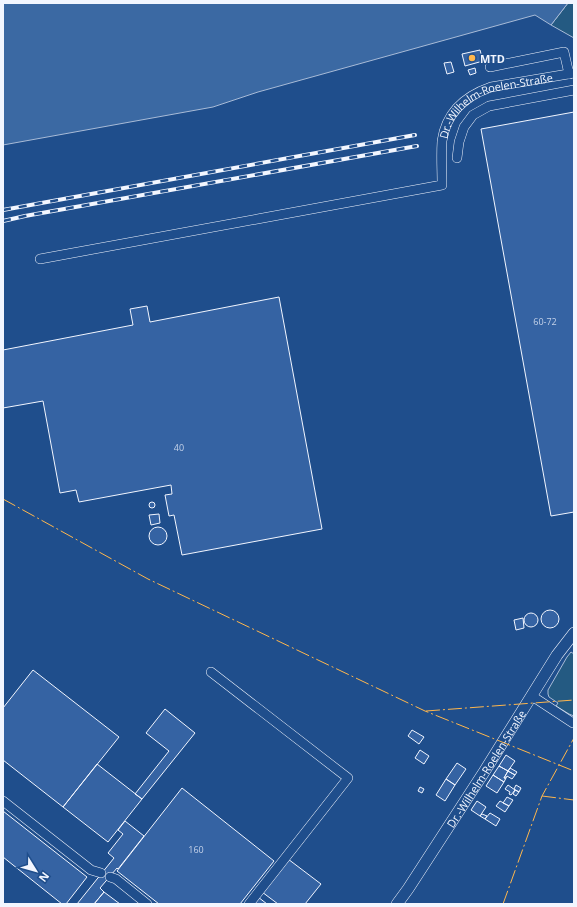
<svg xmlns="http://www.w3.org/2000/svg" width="577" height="907" viewBox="0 0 577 907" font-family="'Open Sans',sans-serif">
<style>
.green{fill:#245a82;stroke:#a8bbd7}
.water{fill:#3b69a3;stroke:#a8bbd7}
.building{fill:#3563a3;stroke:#f2f6ff}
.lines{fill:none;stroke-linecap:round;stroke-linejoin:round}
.minor-casing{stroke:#f2f6ff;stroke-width:10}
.major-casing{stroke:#f2f6ff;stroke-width:12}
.minor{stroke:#1f4e8c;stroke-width:9}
.major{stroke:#1f4e8c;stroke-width:11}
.rail-casing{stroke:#f2f6ff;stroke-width:4}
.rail{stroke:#1f4e8c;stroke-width:2.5;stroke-dasharray:8;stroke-linecap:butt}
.power{stroke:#ffb74d;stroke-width:1;stroke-dasharray:14 3 2 3;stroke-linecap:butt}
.poi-dot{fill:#ffb74d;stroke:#1f4e8c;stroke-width:1.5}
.labels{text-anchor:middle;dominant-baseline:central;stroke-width:3;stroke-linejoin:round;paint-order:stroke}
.number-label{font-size:9px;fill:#c3d1e8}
.poi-label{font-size:11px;font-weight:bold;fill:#f2f6ff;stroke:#1f4e8c;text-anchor:start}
.street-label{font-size:11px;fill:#f2f6ff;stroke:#1f4e8c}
</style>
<rect width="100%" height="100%" fill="#1f4e8c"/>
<path class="green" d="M568 3H574V38L551 25Z
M571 652 574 654V716L569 714 556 706 558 703 549 697 548 694V690L567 657Z"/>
<path class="water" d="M3 3H568L551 25 535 15 258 92 213 107 3 145Z"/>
<path class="building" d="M480 50 483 61 465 66 462 54Z
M451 62 454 72 447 74 444 63Z
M475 68 476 73 470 75 468 70Z
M574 112V512L551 516 481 129Z
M279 297 322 529 182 555 174 515 169 516 165 495 172 494 171 485 79 502 76 490 60 493 43 401 3 408V350L133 325 130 309 147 306 150 322Z
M149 505a3 3 0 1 1 6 0a3 3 0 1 1-6 0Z
M159 514 160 523 151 525 149 515Z
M149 536a9 9 0 1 1 18 0a9 9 0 1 1-18 0Z
M541 619a9 9 0 1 1 18 0a9 9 0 1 1-18 0Z
M524 620a7 7 0 1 1 14 0a7 7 0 1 1-14 0Z
M523 618 524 628 516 630 514 620Z
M33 670 119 737 63 807 3 760V708Z
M165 709 195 733 142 799 135 794 169 751 146 733Z
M412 730 424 737 419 744 408 736Z
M420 750 429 756 424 764 415 758Z
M506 755 515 761 508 771 499 766Z
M457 763 466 769 455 785 446 779Z
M97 764 142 799 108 842 63 807Z
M499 766 508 771 504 778H506L504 782 493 775Z
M510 768 517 772 515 775 508 771Z
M508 771 515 775 512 779 507 776 506 778H504Z
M493 775 504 782 497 793 486 786Z
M446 779 455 785 445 801 436 795Z
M508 785 515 790 511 795 509 794 510 792 505 789Z
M516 785 521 788 519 792 514 789Z
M420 787 424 789 422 793 418 791Z
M182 788 274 861 240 904H159L117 871Z
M515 790 519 792 516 796 513 794Z
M507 797 513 800 509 806 503 803Z
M477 801 486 807 480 816 471 810Z
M500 801 509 806 505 812 496 806Z
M3 811 87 877 66 904H62L3 857Z
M490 813 500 819 496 826 485 819Z
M482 814 487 816 485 819 480 816Z
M125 821 144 836 118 869 117 868 100 888 104 892 94 904H77L114 858 108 853 123 834 118 830Z
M288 859 321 884 305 904H278L262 892Z
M104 892 120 904H94Z
M258 897 267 904H253Z"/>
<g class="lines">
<g class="minor-casing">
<g id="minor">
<path d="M490 67 564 52 569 74"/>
<path d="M457 158 459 142 464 127 473 115 489 106 574 90"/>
<path id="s1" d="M40 259 442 185C442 170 441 156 442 141 446 113 465 96 491 87L574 73"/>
<path d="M211 672 348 778 249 904"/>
<path d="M532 696 573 723H574"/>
<path d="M3 801 91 870 101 873"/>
<path d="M110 877 116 879 147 904"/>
</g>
</g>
<g class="major-casing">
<g id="major">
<path id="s2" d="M397 904 408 889 484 772 557 655 574 633"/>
</g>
</g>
<use href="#minor" class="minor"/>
<use href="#major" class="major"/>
<g class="rail-casing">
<path id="rail" d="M3 210 415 135
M3 221 25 216 417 146"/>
</g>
<use href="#rail" class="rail"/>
<path class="power" d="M3 499 148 579 425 711 574 771
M426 711 574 700
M542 796 574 800
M503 904 542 796 574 738"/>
</g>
<circle class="poi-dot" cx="472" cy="58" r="4"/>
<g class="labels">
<g class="number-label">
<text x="545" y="321">60-72</text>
<text x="179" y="447">40</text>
<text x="196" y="849">160</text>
</g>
<g class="poi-label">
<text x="480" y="58">MTD</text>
</g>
<g class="street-label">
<text stroke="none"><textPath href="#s1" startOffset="524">Dr.-Wilhelm-Roelen-Straße</textPath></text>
<text stroke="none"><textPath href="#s2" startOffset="162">Dr.-Wilhelm-Roelen-Straße</textPath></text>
</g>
</g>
<rect width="577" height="907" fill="none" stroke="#f2f6ff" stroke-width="8"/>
<g transform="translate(36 871) rotate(127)" stroke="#1f4e8c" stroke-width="3" paint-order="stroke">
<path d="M0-3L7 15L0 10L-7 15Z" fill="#f2f6ff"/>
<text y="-6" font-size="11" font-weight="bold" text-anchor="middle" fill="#f2f6ff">N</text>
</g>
</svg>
